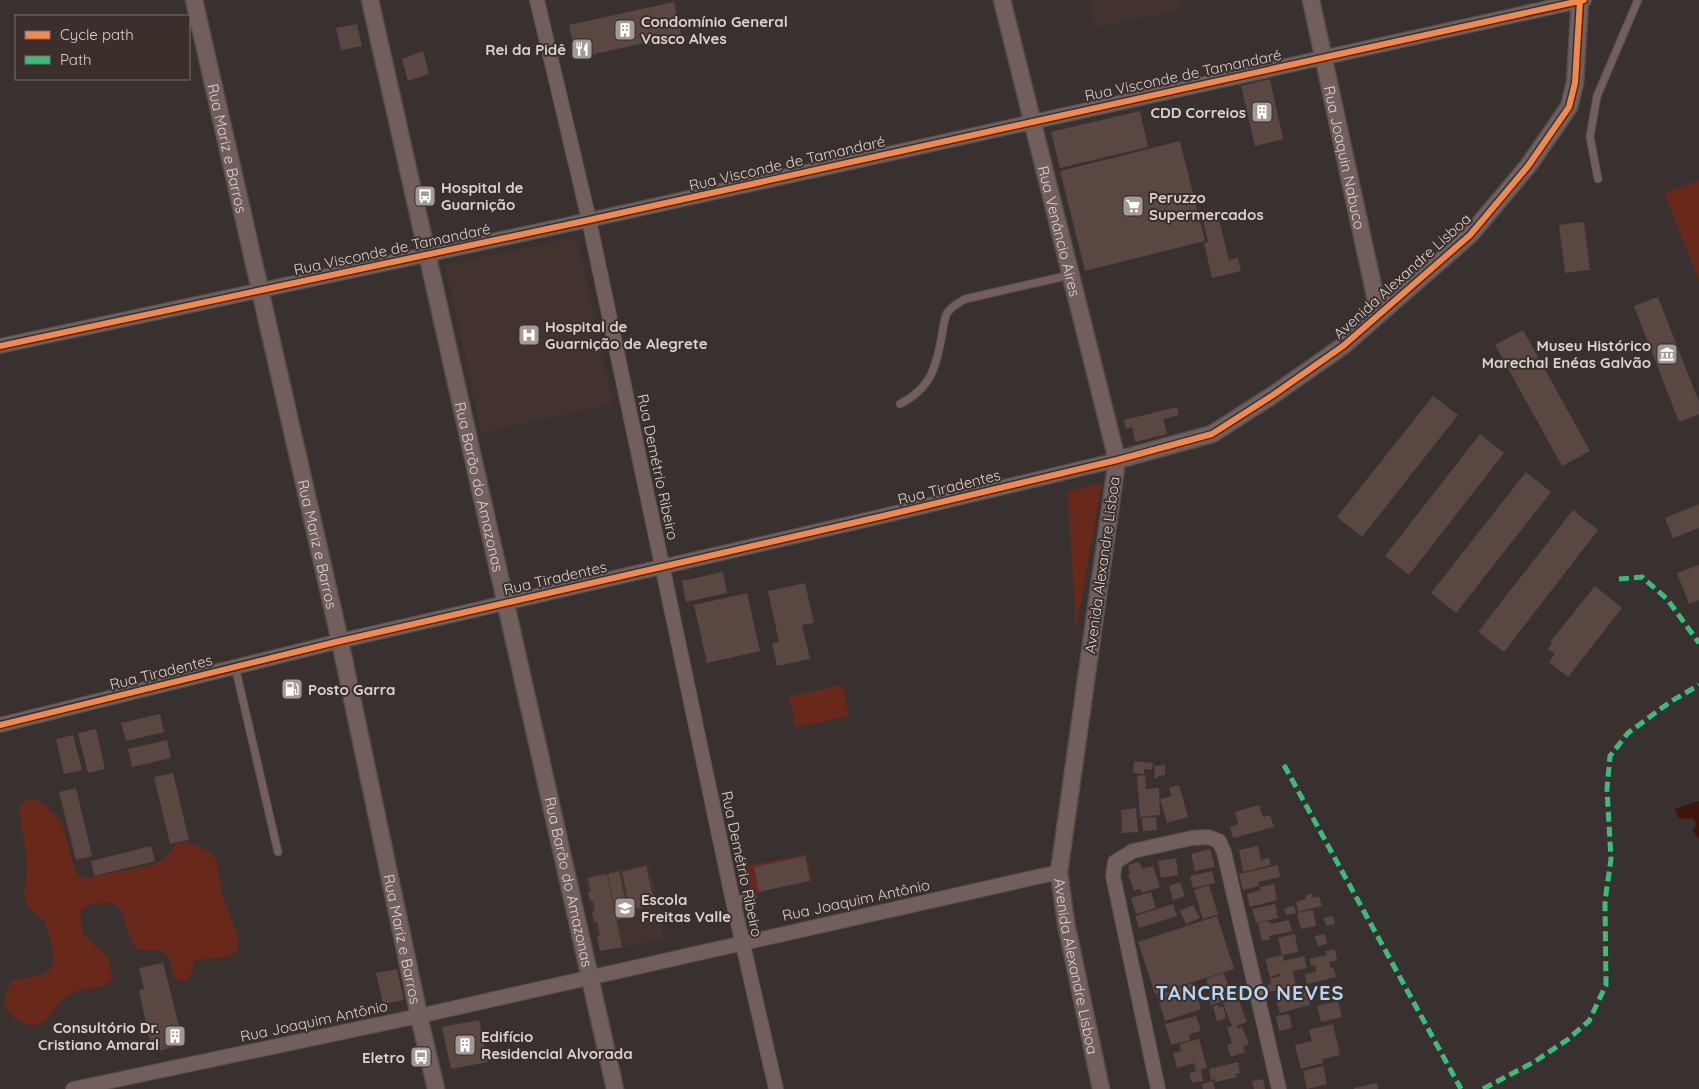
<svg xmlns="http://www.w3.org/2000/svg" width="1699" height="1089" viewBox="0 0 1699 1089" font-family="Quicksand,sans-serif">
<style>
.built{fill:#43332e}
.green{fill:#68291a}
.water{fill:#3f150b}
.building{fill:#5b4742}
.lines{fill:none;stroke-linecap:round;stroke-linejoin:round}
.service-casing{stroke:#544f4e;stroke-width:9}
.minor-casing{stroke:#544f4e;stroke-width:16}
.tertiary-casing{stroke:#544f4e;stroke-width:19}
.service{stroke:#725f5b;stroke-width:7}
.minor{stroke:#725f5b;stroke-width:14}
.tertiary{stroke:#725f5b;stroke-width:16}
.quiet{stroke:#3abd76;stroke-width:5;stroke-dasharray:10 5;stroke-linecap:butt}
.cycleway-casing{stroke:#3b2f2c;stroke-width:9}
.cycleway{stroke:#f5874c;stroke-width:6}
.labels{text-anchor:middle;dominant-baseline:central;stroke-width:4;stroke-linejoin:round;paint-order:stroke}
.poi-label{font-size:15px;font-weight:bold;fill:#dad2d0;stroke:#3b2f2c;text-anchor:start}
.street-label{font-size:15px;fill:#dad2d0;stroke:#3b2f2c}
.district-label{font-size:20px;font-weight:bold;letter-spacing:1px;fill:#b1d6f6;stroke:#3b2f2c}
</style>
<rect width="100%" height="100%" fill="#383130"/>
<path class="built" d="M1090 0H1180L1182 10 1096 28Z
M577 237 613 404 481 433 445 265Z
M650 864 665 939 600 952 585 877Z"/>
<path class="green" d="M1699 180V281L1664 193Z
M1102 483 1076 629 1067 491Z
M842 685 849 716 795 727 789 696Z
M26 799H38L62 823 75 871 83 879 150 865 161 861 176 844 187 842 209 851 216 860 222 895 239 939 237 951 227 957 194 960 192 972 185 981 174 979 169 958 161 950H138C124 934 129 917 113 902L90 904 80 910 82 933 108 957 113 980C97 990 87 987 71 993 55 998 47 1037 22 1022 13 1016 8 1013 3 1003L11 981 44 974 52 966 54 955 45 922 28 907 24 897 27 863 19 807Z
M806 854 812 881H810L804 856 754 867 759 892 751 893 745 866Z"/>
<path class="water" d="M1699 801V839L1693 831 1696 824 1694 819 1679 818 1675 810 1677 808Z"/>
<path class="building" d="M674 2 681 35 576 58 569 25Z
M357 24 362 46 341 50 336 28Z
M423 51 429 74 408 81 402 59Z
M1270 79 1283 139 1255 146 1241 86Z
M1140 111 1148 147 1060 168 1051 132Z
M1180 141 1205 241 1085 271 1060 171Z
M1217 212 1229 260 1238 258 1241 271 1212 278 1204 243 1208 242 1202 215Z
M1584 222 1590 270 1565 273 1559 225Z
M1658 297 1699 402V414L1679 422 1634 306Z
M1523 330 1590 451 1562 466 1495 345Z
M1433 396 1458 415 1362 537 1337 517Z
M1177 407 1179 415 1163 419 1167 434 1135 442 1132 427 1126 429 1124 420Z
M1480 434 1504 453 1409 575 1385 556Z
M1526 472 1551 492 1456 613 1431 593Z
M1699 504V528L1673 538 1665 518Z
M1573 510 1598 530 1504 652 1478 632Z
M1699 565V600L1689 604 1677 573Z
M723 572 727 593 686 602 682 581Z
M805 583 814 623 802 625 810 659 777 666 772 643 779 642 768 591Z
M1595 586 1622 608 1568 677 1549 662 1555 654 1548 649 1552 643 1550 642Z
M747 593 760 651 707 663 694 605Z
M160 714 164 732 126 741 121 723Z
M96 729 105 769 88 773 78 733Z
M73 735 82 770 64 774 56 739Z
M167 740 171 758 132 767 128 749Z
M1134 761 1153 763 1152 770 1144 769V774L1133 773Z
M1165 765V775L1158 776V778H1155L1154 766Z
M173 773 189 840 170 844 154 777Z
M1145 775 1146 789 1159 788 1160 815 1140 817 1137 776Z
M1179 785 1188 817 1167 823 1160 799 1172 796 1169 788Z
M76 788 92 856 76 860 59 792Z
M1259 805 1263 817 1270 815 1274 827 1233 838 1230 827 1238 824 1235 812Z
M1136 808 1138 832 1122 833 1121 810Z
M1156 817 1157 830 1143 831 1142 818Z
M151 846 155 861 94 876 91 861Z
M1258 846 1261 860 1269 858 1271 865 1243 872 1239 850Z
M1210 849 1215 867 1195 871 1191 854Z
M805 856 810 881 759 892 754 867Z
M1176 858 1178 875 1161 878 1158 861Z
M1139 862 1142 869 1153 866 1160 887 1142 893 1140 889 1134 891 1128 874 1130 873 1128 865Z
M1278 865 1280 877 1258 882 1259 886 1243 890 1239 874Z
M646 866 655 905 630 910 622 872Z
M619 871 629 917 617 920 608 874Z
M1212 871 1215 883 1193 888 1190 876Z
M607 874 622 947 600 951 597 936H600L597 921 594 922 592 912 595 911 593 901H590L588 892H591L588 878Z
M1180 882 1185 896 1173 900 1169 886Z
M1274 884 1277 900 1250 907 1247 894 1261 890 1260 887Z
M1209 885 1218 914 1203 919 1194 890Z
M1151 892 1156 908 1136 914 1131 898Z
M1312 894 1313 898 1319 896 1322 906 1298 912 1296 902 1306 899 1305 895Z
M1173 904 1177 916 1139 928 1135 916Z
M1275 904 1278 918 1256 923 1252 909Z
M1193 905 1200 918 1186 924 1180 911Z
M1294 906 1296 913 1286 915 1284 908Z
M1313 910 1316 926 1301 929 1297 913Z
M1217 916 1234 969 1155 994 1138 942Z
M1333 916 1335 924 1326 926 1324 918Z
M1289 920 1292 931 1269 936 1270 939 1262 941 1258 923 1269 921 1270 924Z
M1295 934 1298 952 1282 955 1278 938Z
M1325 934 1327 944 1318 946 1315 936Z
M1335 949 1337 960 1329 962 1331 968H1334L1336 977 1307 984 1305 974 1316 972 1315 965 1311 966 1309 959 1327 955 1326 951Z
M1283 955 1284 961 1304 956 1307 968 1293 971 1296 986 1269 992 1267 985 1271 984 1270 979 1280 976V974L1270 977 1265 959Z
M163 963 184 1045 152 1052 139 990 144 989 139 968Z
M397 969 404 1000 383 1004 376 973Z
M1224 973 1229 989 1211 995 1206 979Z
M1193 983 1201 1009 1165 1021 1157 995Z
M1240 987 1243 995 1211 1005 1209 998Z
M1305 987 1310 1005 1280 1013 1275 995Z
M1238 998 1247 1022 1237 1026 1238 1029 1242 1027 1249 1044 1243 1046 1245 1052 1231 1057 1227 1046 1232 1043 1227 1028 1232 1026 1223 1003Z
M1338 1001 1342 1017 1321 1022 1317 1006Z
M1218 1005 1219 1007 1223 1006 1226 1018 1217 1021 1213 1006Z
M1289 1014 1292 1028 1279 1031 1276 1016Z
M1196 1016 1201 1031 1189 1034 1190 1040 1171 1045 1165 1024Z
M479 1020 488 1062 451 1069 442 1027Z
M1333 1024 1340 1055 1322 1059 1323 1063 1301 1069 1295 1045 1312 1041 1309 1030Z
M1199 1039 1207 1068 1196 1071 1194 1063 1177 1068 1173 1053 1181 1051 1180 1044Z
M1238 1062 1240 1073 1236 1074 1237 1077 1215 1082V1079L1211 1080 1209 1069Z
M1323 1066 1327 1084 1307 1089 1303 1071Z
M1201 1070 1203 1081 1192 1083 1189 1073Z
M1263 1079 1265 1089H1254L1252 1081Z
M1213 1081 1215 1089H1203L1202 1084Z
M1377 1083 1378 1089H1354V1088Z"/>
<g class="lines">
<g class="service-casing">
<path id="service" d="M1598 179 1590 137 1597 96 1638 0
M900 404C931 388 936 368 942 335 943 328 944 319 947 313 952 306 958 303 965 299L1070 275
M235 666 278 852
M733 901 752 897"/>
</g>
<g class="minor-casing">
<path id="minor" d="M537 0 589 220 733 901 776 1089
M0 346 589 220 1584 0
M0 725 340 641 883 516 1117 460
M73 1089 419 1016 1059 872
M1158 1089 1113 876 1115 862 1133 851 1192 838 1208 837 1219 841 1224 852 1279 1089"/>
</g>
<g class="tertiary-casing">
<g id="tertiary">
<path id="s1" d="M194 0 340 641 419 1016 436 1089"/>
<path id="s2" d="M370 0C450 363 536 725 615 1089"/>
<path id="s3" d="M1002 0 1117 460 1059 872 1066 923 1101 1089"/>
<path id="s4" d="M1311 0 1379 314"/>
<path d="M1117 460 1212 434 1273 395 1343 346 1470 235 1528 166 1569 107 1575 83 1580 0"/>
</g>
</g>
<use href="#service" class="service"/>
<use href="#minor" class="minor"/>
<use href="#tertiary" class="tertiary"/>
<path class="quiet" d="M1619 579 1642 577 1667 599 1699 643
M1284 765 1461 1089
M1483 1089 1534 1062 1567 1040 1589 1021 1606 985 1605 901 1611 859 1607 789 1610 756 1628 733 1670 702 1699 685"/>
<g class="cycleway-casing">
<path id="cycleway" d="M0 346 589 220 1584 0
M0 725 340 641 883 516 1117 460 1212 434 1273 395 1343 346 1470 235 1528 166 1569 107 1575 83 1580 0"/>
</g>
<use href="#cycleway" class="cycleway"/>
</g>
<defs>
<g id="building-square" transform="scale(1.125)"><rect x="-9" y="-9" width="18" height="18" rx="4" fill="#a19a98" stroke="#3b2f2c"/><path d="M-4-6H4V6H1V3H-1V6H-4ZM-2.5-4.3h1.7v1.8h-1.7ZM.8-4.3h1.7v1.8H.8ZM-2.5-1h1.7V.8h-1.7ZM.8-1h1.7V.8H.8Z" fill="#fff"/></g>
<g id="restaurant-square" transform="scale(1.125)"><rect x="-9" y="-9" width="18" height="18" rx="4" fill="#a19a98" stroke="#3b2f2c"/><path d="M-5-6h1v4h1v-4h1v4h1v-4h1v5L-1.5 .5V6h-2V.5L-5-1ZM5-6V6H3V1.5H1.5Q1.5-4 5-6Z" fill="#fff"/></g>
<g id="bus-square" transform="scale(1.125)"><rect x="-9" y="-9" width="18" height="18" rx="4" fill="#a19a98" stroke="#3b2f2c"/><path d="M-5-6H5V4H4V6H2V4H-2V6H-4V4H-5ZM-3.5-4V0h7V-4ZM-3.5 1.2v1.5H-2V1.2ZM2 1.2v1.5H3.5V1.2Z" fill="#fff"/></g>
<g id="supermarket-square" transform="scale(1.125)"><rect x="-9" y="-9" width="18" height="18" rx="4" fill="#a19a98" stroke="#3b2f2c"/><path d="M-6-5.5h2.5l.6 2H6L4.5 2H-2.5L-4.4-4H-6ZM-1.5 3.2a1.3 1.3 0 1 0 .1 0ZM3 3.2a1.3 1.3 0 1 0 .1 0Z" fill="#fff"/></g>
<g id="hospital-square" transform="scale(1.125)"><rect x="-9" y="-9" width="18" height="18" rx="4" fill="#a19a98" stroke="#3b2f2c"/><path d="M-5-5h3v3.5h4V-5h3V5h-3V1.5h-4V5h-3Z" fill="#fff"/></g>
<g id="museum-square" transform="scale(1.125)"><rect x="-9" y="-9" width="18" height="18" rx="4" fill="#a19a98" stroke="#3b2f2c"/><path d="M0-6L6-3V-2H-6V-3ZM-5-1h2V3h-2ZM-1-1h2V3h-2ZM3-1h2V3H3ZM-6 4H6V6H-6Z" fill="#fff"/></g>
<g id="fuel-square" transform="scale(1.125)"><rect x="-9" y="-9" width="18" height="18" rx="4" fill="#a19a98" stroke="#3b2f2c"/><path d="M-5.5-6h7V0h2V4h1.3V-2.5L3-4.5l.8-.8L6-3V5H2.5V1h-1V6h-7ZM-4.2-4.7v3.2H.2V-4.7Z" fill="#fff"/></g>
<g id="school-square" transform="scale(1.125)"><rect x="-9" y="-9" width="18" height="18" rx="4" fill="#a19a98" stroke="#3b2f2c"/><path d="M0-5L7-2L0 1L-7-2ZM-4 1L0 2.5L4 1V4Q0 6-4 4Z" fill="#fff"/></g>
</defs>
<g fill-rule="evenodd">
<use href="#building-square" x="625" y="30"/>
<use href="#restaurant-square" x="582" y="49"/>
<use href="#building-square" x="1262" y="112"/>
<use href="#bus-square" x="425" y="196"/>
<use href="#supermarket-square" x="1133" y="206"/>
<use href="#hospital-square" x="529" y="335"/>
<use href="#museum-square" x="1667" y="354"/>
<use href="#fuel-square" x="292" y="689"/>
<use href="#school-square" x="625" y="908"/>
<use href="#building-square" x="175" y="1036"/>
<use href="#building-square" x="465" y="1045"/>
<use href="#bus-square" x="421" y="1057"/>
</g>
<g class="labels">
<g class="poi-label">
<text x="641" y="21">Condomínio General<tspan x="641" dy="17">Vasco Alves</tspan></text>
<text x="566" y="49" text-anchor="end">Rei da Pidê</text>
<text x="1246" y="112" text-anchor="end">CDD Correios</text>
<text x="441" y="187">Hospital de<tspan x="441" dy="17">Guarnição</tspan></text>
<text x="1149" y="197">Peruzzo<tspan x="1149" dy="17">Supermercados</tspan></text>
<text x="545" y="326">Hospital de<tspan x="545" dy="17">Guarnição de Alegrete</tspan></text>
<text x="1651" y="345" text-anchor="end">Museu Histórico<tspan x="1651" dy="17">Marechal Enéas Galvão</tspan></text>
<text x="308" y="689">Posto Garra</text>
<text x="641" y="899">Escola<tspan x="641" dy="17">Freitas Valle</tspan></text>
<text x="159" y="1027" text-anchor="end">Consultório Dr.<tspan x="159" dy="17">Cristiano Amaral</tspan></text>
<text x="481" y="1036">Edifício<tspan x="481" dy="17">Residencial Alvorada</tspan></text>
<text x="405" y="1057" text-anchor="end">Eletro</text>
</g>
<g class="street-label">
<text transform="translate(1183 75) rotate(-12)">Rua Visconde de Tamandaré</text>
<text stroke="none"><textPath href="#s1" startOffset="152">Rua Mariz e Barros</textPath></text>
<text stroke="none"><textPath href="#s4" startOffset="161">Rua Joaquin Nabuco</textPath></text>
<text transform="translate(787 163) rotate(-13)">Rua Visconde de Tamandaré</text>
<text stroke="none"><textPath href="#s3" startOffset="238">Rua Venâncio Aires</textPath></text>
<text transform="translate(392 249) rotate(-12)">Rua Visconde de Tamandaré</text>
<text transform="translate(1402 276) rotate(-42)">Avenida Alexandre Lisboa</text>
<text transform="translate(658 467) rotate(78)">Rua Demétrio Ribeiro</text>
<text stroke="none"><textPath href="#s2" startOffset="499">Rua Barão do Amazonas</textPath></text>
<text transform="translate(949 487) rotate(-14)">Rua Tiradentes</text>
<text stroke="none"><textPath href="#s1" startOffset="558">Rua Mariz e Barros</textPath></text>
<text transform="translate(1102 565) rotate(-82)">Avenida Alexandre Lisboa</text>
<text transform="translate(555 578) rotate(-13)">Rua Tiradentes</text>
<text transform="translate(161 672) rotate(-14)">Rua Tiradentes</text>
<text transform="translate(742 864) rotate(78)">Rua Demétrio Ribeiro</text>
<text stroke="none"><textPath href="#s2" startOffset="904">Rua Barão do Amazonas</textPath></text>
<text transform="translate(856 900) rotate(-12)">Rua Joaquim Antônio</text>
<text stroke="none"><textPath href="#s1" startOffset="962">Rua Mariz e Barros</textPath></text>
<text stroke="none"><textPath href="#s3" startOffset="986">Avenida Alexandre Lisboa</textPath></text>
<text transform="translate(314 1021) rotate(-12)">Rua Joaquim Antônio</text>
</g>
<g class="district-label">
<text x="1250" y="992">TANCREDO NEVES</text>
</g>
</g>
<rect x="15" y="15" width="175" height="65" fill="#3b2f2c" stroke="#7b706e"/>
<rect x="25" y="31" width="25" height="8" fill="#f5874c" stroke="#7b706e"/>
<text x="60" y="40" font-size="15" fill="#dad2d0">Cycle path</text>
<rect x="25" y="56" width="25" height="8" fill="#3abd76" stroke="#7b706e"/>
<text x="60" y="65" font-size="15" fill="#dad2d0">Path</text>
</svg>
